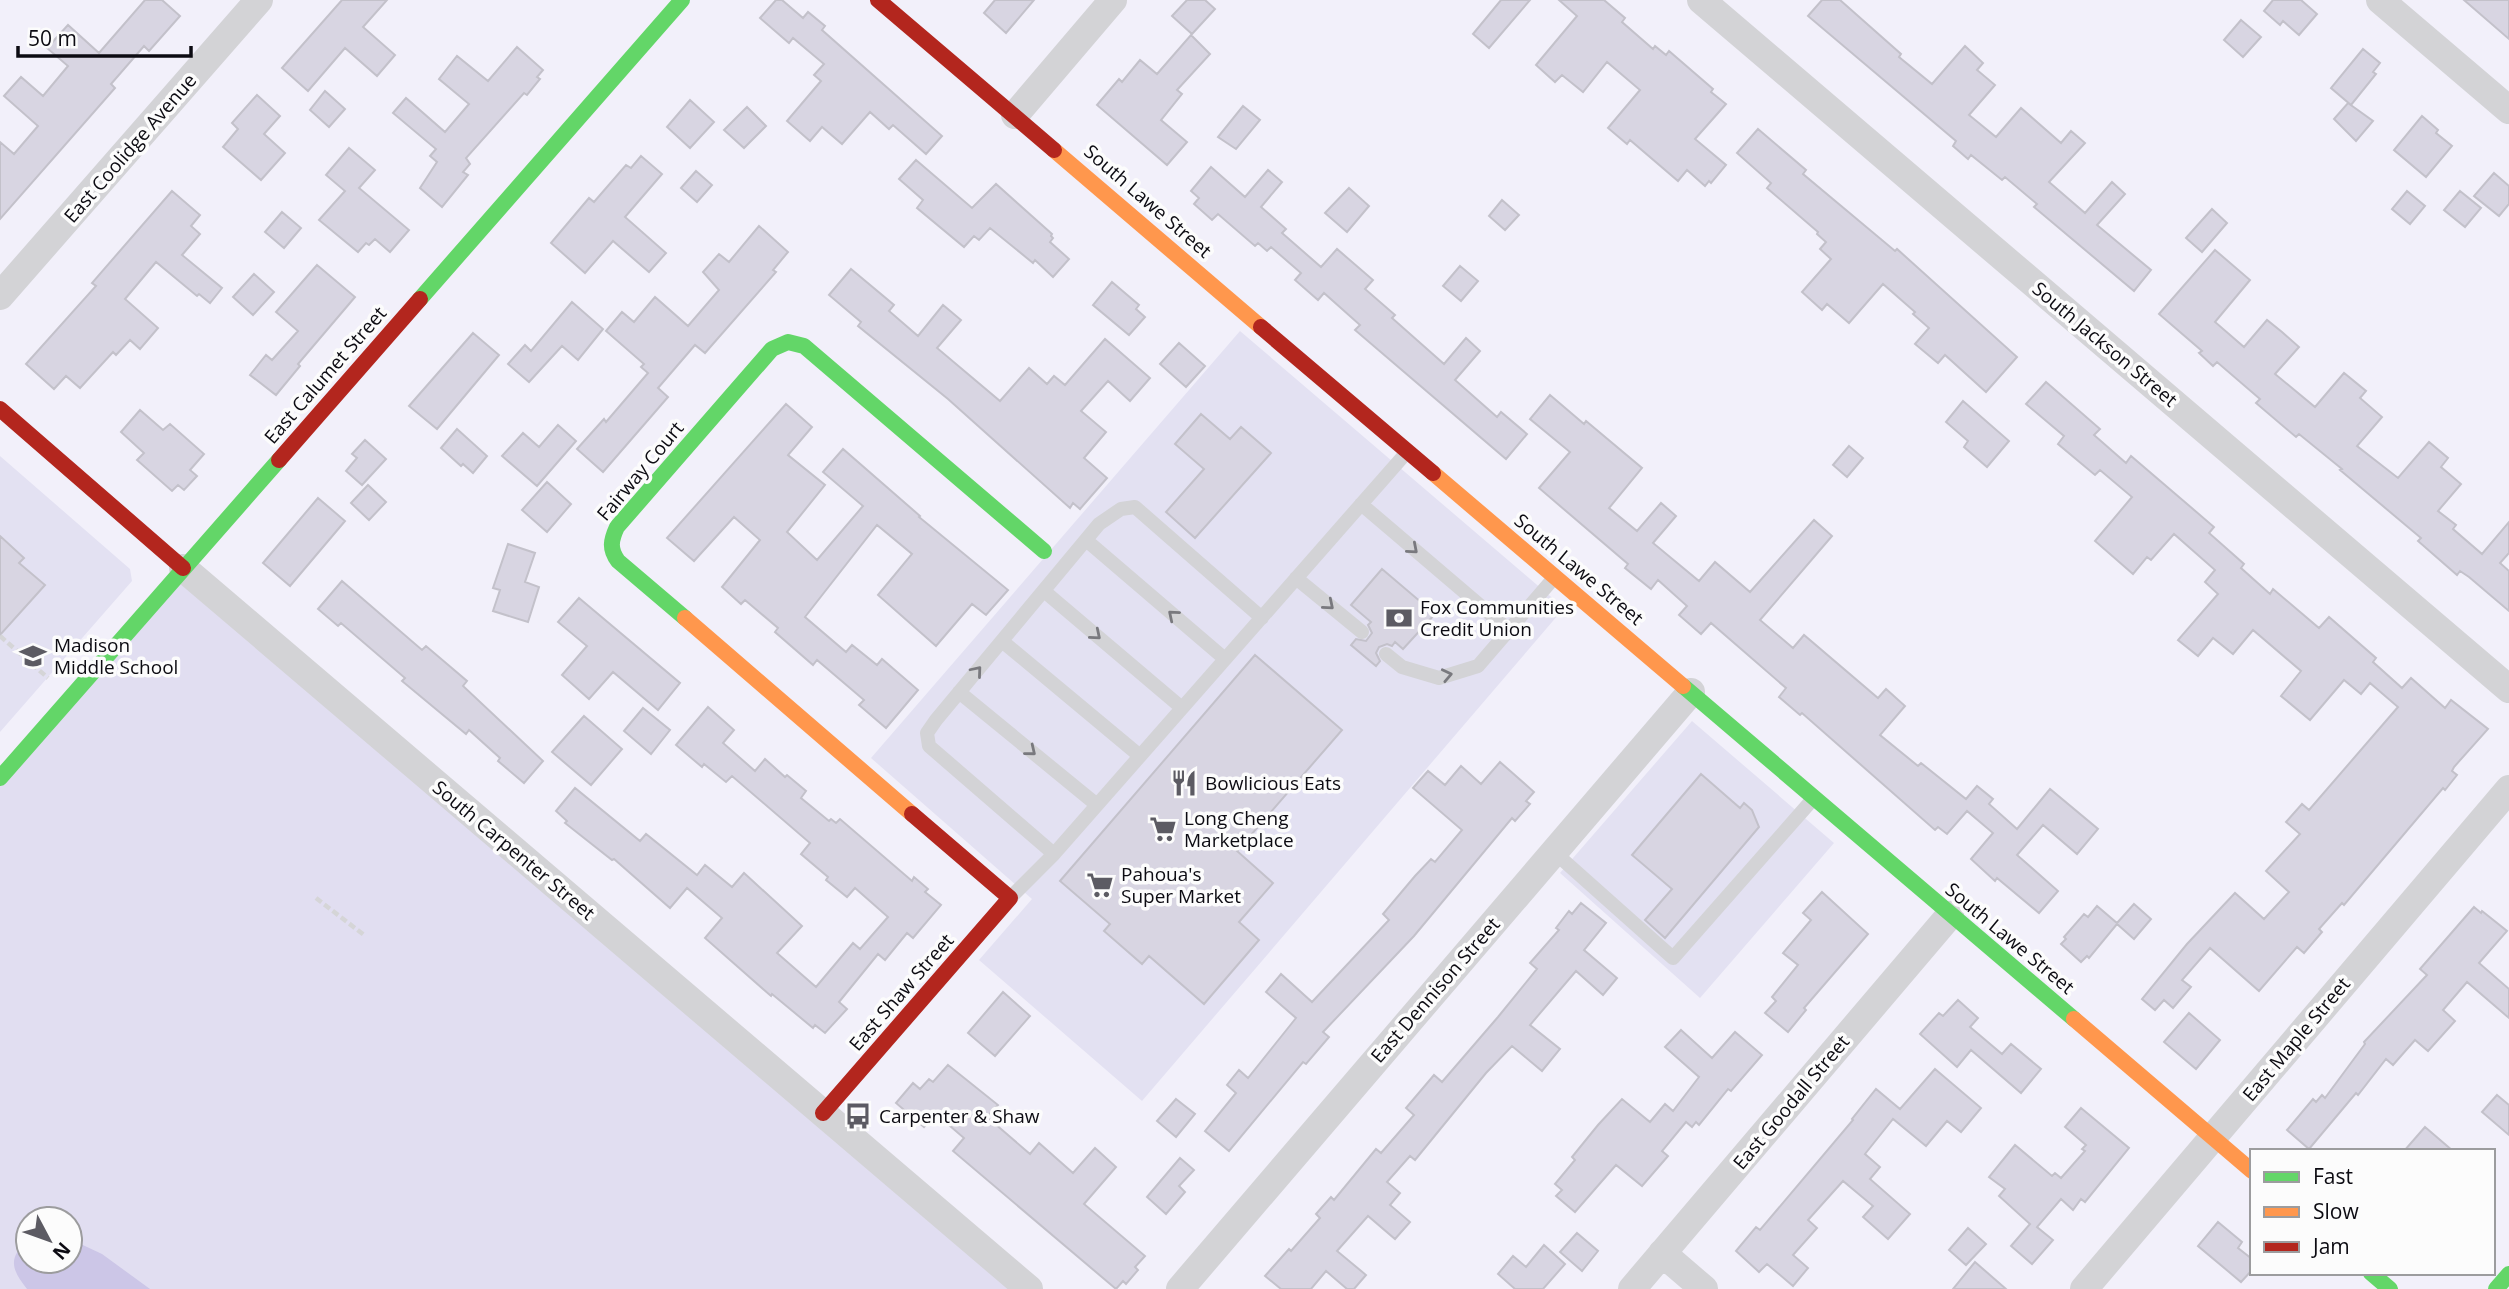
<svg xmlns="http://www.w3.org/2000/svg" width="2509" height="1289" viewBox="0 0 2509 1289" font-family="'Open Sans',sans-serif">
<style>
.built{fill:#e3e1f2}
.green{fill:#e1def1;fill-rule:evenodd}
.water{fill:#ccc6e7}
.building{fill:#d8d5e2;stroke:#c3c1ca;stroke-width:2}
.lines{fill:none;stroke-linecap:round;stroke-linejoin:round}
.path{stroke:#d5d5d7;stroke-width:4.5;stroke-dasharray:7 3.5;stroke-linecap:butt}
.lane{stroke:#d3d3d6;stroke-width:14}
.street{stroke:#d3d3d6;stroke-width:28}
.fast{stroke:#63d668;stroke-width:16}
.slow{stroke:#ff974d;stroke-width:16}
.jam{stroke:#b3261e;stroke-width:16}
.oneway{stroke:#79797e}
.labels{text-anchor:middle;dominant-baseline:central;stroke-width:7;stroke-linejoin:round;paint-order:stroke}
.street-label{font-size:19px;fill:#0c0b12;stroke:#fcfcfc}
.poi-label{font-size:19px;fill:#0c0b12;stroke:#fcfcfc;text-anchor:start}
</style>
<rect width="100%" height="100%" fill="#f2f0fa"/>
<path class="built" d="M1240 331 1564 608 1142 1101 979 960 1032 899 871 758Z
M0 456 130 569 132 581 0 732Z
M1692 721 1834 843 1700 998 1560 873Z"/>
<path class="green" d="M183 568 1028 1289H0V778ZM28 1219H70V1261H28Z"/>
<path class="water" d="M70 1239 102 1254 150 1289H27C12 1270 7 1258 28 1241V1261H70Z"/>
<path class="building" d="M145 0H162L180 16 149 51 144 46 111 84 115 88 0 219V142L14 154 38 126 4 96 21 77 43 96 68 66 47 48 68 25 99 53Z
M342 0H387L363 27 395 55 377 76 345 48 308 91 282 68Z
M776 0H782L803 18 808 12 825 26 822 30 942 136 926 154 893 125 889 129 870 112 842 144 822 127 810 141 787 121 821 81 814 75 824 64 793 38 789 43 760 18Z
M995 0H1034L1006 33 984 13Z
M1187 0H1205L1215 9 1192 34 1172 16Z
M1501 0H1530L1489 48 1473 34Z
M1559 0H1604L1625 18 1622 22 1653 49 1655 46 1666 55 1669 51 1713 89 1711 92 1726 104 1695 139 1726 165 1711 183 1709 181 1705 186 1687 170 1678 181 1630 140 1627 144 1608 128 1640 90 1607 62 1583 92 1562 75 1555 82 1536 65 1577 16Z
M1822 0H1840L1901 54 1899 57 1932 84 1965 46 1983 63 1977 70 1995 85 1969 115 1996 137 2021 108 2061 143 2071 131 2085 143 2049 182 2085 213 2112 182 2125 194 2097 225 2151 270 2134 291 2034 207 2037 204 2005 177 2002 180 1971 155 1968 159 1953 146 1956 141 1808 16Z
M2273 0H2301L2317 14 2299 35 2283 21 2280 25 2264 11Z
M2464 0H2509V39Z
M2241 20 2261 37 2243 57 2224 40Z
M1191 35 1210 54 1177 90 1182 94 1161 120 1187 142 1167 165 1097 105 1119 79 1122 82 1140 60 1157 74Z
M517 47 543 70 537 77 540 79 527 95 524 93 466 158 470 164 463 172 468 175 442 207 420 188 437 162 430 156 436 149 393 113 406 98 445 132 469 104 439 79 457 56 488 81Z
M2363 49 2380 63 2373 72 2376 74 2351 105 2331 88Z
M325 91 345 109 329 127 310 110Z
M257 95 280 116 264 134 285 153 261 180 223 147 238 129 232 123Z
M690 100 714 122 690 148 667 127Z
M2348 103 2373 121 2356 141 2334 119Z
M1243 106 1260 120 1236 149 1218 137Z
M747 107 766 126 744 148 724 130Z
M2422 116 2438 130 2436 133 2452 146 2426 177 2394 150Z
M1758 129 1806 170 1803 174 1895 251 1897 249 2017 357 1986 392 1945 355 1938 363 1915 344 1929 328 1913 314 1915 312 1883 284 1849 323 1827 304 1822 310 1802 292 1831 259 1820 249 1826 242 1817 234 1818 232 1767 188 1771 183 1737 153Z
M349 148 375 170 359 188 409 230 390 252 375 239 369 245 366 243 358 252 319 220 345 191 326 175Z
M641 156 662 174 625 217 666 253 649 272 613 241 585 273 551 243 589 198 594 202 626 165 631 168Z
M916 160 972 208 996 184 1052 234 1051 236 1053 238 1050 242 1069 259 1053 277 1035 260 1033 263 990 228 979 240 974 236 964 247 917 208 923 200 899 179Z
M1211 167 1245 197 1268 170 1282 182 1261 207 1286 229 1282 233 1321 267 1337 249 1373 280 1365 289 1395 315 1392 318 1444 364 1466 338 1480 351 1455 380 1497 417 1501 412 1527 434 1506 459 1355 330 1360 325 1324 293 1318 300 1295 280 1301 273 1271 247 1267 251 1258 243 1255 246 1218 214 1212 220 1194 204 1199 198 1191 191Z
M696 171 712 185 697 202 681 188Z
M2494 173 2509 186V204L2499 216 2474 196Z
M1349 188 1369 206 1347 232 1325 213Z
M172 191 200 215 191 226 200 234 182 255 222 288 210 303 199 294 197 296 156 262 125 299 158 328 140 349 130 340 116 355 113 352 80 388 66 376 54 389 26 364 96 286 92 283Z
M2407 191 2425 206 2410 224 2392 209Z
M2460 191 2481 208 2465 227 2444 210Z
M1502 200 1519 215 1505 230 1489 216Z
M2212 209 2227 223 2202 252 2186 238Z
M282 212 301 228 284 248 265 232Z
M759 226 788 252 773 270 776 272 705 353 695 345 658 388 668 397 603 472 577 449 604 419 606 422 648 373 641 367 644 364 606 331 622 312 634 322 655 297 688 326 719 290 703 272 719 254 729 262Z
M2215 250 2250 280 2215 322 2244 347 2267 320 2282 332 2299 347 2275 374 2315 407 2344 373 2366 391 2360 398 2382 417 2357 446 2398 478 2429 442 2448 458 2441 467 2461 484 2438 511 2456 525 2453 529 2482 554 2509 522V553L2500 563 2509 571V611L2469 577 2460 571 2457 575 2418 541 2421 538 2340 470 2342 469 2299 434 2296 437 2256 403 2260 399 2217 362 2213 366 2199 353 2202 351 2159 314Z
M317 265 355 297 298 364 300 366 276 395 250 375 266 355 272 360 298 331 276 312Z
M1460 266 1478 281 1461 301 1443 286Z
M851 269 894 305 889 311 918 336 943 305 961 320 937 348 1000 401 1029 368 1047 384 1054 376 1065 385 1105 339 1150 378 1130 401 1108 381 1081 411 1106 432 1084 458 1107 478 1080 509 1073 503 1070 508 948 399 858 326 861 322 829 295Z
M254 274 274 292 253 315 233 297Z
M1112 282 1139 305 1136 309 1145 317 1129 335 1093 305Z
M572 302 603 329 578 360 562 346 529 382 508 364 525 345 531 351Z
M473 333 499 355 437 429 409 406Z
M1179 343 1205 366 1186 387 1160 364Z
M2046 382 2100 429 2094 435 2126 463 2131 456 2214 527 2209 533 2244 564 2241 568 2270 594 2273 589 2319 628 2329 617 2376 658 2373 662 2402 688 2411 678 2445 708 2451 700 2488 729 2454 767 2452 771 2457 775 2445 790 2443 788 2344 905 2342 903 2319 929 2322 932 2304 953 2297 947 2259 991 2210 948 2182 980 2191 987 2173 1008 2164 1000 2155 1010 2142 999 2187 944 2235 893 2264 919 2289 892 2266 871 2300 834 2286 822 2302 804 2309 810 2398 707 2370 683 2361 694 2344 680 2310 720 2281 696 2301 671 2253 630 2233 654 2213 638 2198 656 2178 640 2218 594 2205 582 2215 570 2174 534 2151 560 2147 557 2133 574 2095 541 2132 497 2100 470 2095 475 2058 444 2064 436 2026 404Z
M1550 395 1584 424 1586 421 1642 468 1609 508 1637 531 1661 503 1676 516 1653 543 1699 581 1715 562 1750 592 1814 520 1832 536 1760 620 1793 648 1804 635 1878 698 1886 689 1905 706 1880 735 1918 766 1921 763 1966 799 1977 786 1993 799 1989 804 2017 829 2050 789 2098 829 2077 854 2043 825 2017 855 2058 891 2039 913 1997 878 1995 881 1971 859 1993 833 1967 811 1947 834 1938 827 1935 830 1802 713 1800 715 1779 697 1786 688 1711 623 1701 634 1679 615 1687 606 1658 580 1651 589 1625 568 1628 564 1539 488 1570 452 1530 419Z
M1963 401 2009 441 1987 467 1964 447 1968 441 1946 422Z
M786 404 812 427 788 455 825 485 787 532 817 560 863 506 823 472 843 449 920 516 919 517 1008 590 986 615 972 604 936 646 878 595 912 554 877 525 805 617 846 652 852 645 877 665 882 659 918 690 886 728 859 705 864 700 817 660 813 665 775 632 778 628 745 600 741 604 722 587 760 540 734 517 694 561 667 538Z
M140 410 163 430 170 424 204 454 190 470 197 476 184 490 178 485 172 491 137 460 144 453 121 432Z
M1201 414 1230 439 1241 427 1271 453 1195 538 1166 512 1204 469 1175 444Z
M558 425 576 441 537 486 502 456 523 433 539 447Z
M457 429 487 456 473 473 463 464 461 466 441 448Z
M365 440 386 459 362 485 346 471 357 458 352 454Z
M1849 446 1863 458 1847 477 1833 465Z
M547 482 571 504 547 532 522 510Z
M368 485 386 502 369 520 351 503Z
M318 498 345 521 290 586 263 563Z
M0 536 24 558 19 563 45 585 0 635Z
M508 544 535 553 525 582 539 587 528 622 493 611 500 590 493 588Z
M1382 569 1435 614 1403 649 1395 642 1392 646 1387 644 1379 647 1376 653 1380 661 1376 666 1351 645 1356 639 1366 641 1372 633 1368 625 1371 622 1351 605Z
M342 581 422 650 426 646 467 681 463 686 543 761 524 783 498 761 500 758 469 730 466 734 402 681 405 678 341 623 338 626 318 609Z
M579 598 680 683 658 710 613 672 589 699 562 675 587 646 558 622Z
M1255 655 1342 730 1237 851 1273 883 1239 922 1259 940 1204 1004 1149 956 1142 964 1104 931 1110 924 1060 881Z
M708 707 734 730 723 743 755 771 765 759 785 777 787 775 806 791 801 798 829 821 831 819 836 823 840 819 912 881 914 877 928 889 925 892 941 905 913 938 907 933 885 960 878 954 839 1002 847 1009 825 1033 815 1025 813 1028 772 994 771 996 705 938 722 918 687 888 670 908 614 859 612 860 565 823 567 821 556 811 575 788 640 841 646 834 697 875 705 865 732 887 744 873 802 926 777 953 816 987 853 943 860 949 888 917 855 888 847 897 826 880 828 877 801 854 810 843 732 776 726 782 704 764 702 767 676 745Z
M643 708 670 730 651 754 624 731Z
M584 716 622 749 591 785 552 752Z
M1500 762 1534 792 1526 801 1530 804 1515 821 1512 818 1414 936 1323 1032 1329 1037 1306 1064 1303 1062 1229 1151 1205 1131 1236 1093 1227 1085 1239 1070 1248 1078 1296 1018 1266 992 1281 974 1312 1002 1389 920 1383 914 1415 876 1431 859 1435 862 1462 830 1413 788 1428 771 1445 785 1461 766 1481 784Z
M1701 774 1740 808 1744 803 1752 810 1759 827 1665 938 1645 920 1672 889 1632 855Z
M1822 892 1868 934 1804 1008 1806 1010 1788 1032 1765 1013 1776 1001 1772 997 1798 965 1783 953 1811 920 1803 913Z
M1581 903 1606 923 1584 950 1617 978 1603 995 1576 971 1530 1025 1560 1049 1542 1071 1512 1046 1486 1073 1415 1160 1410 1156 1387 1182 1400 1193 1390 1205 1410 1222 1395 1239 1368 1216 1337 1251 1366 1275 1354 1289H1347L1326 1271 1311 1289H1281L1265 1276 1289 1249 1291 1251 1320 1218 1316 1214 1331 1197 1334 1200 1376 1149 1381 1153 1414 1115 1406 1108 1434 1075 1442 1082 1498 1017 1537 969 1530 963 1559 930 1556 928 1569 911 1572 914Z
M2134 904 2151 919 2134 939 2117 924 2089 958 2087 956 2081 962 2061 944 2066 939 2064 937 2084 914 2088 917 2097 906 2117 923Z
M2474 907 2481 913 2482 911 2507 931 2479 963 2509 989V1018L2467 982 2443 1010 2455 1021 2428 1051 2415 1040 2393 1065 2386 1059 2358 1095 2356 1093 2309 1149 2287 1130 2313 1099 2316 1102 2322 1095 2325 1098 2365 1044 2364 1042 2427 975 2420 969Z
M1003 992 1030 1016 995 1056 968 1033Z
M1958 1000 1978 1018 1970 1027 2002 1054 2011 1044 2041 1069 2021 1093 1971 1050 1957 1067 1920 1034 1939 1013 1943 1016Z
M2189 1013 2220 1040 2196 1069 2164 1042Z
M1681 1030 1712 1058 1735 1032 1762 1055 1731 1091 1728 1089 1699 1125 1696 1122 1692 1127 1686 1122 1662 1151 1668 1156 1642 1186 1616 1165 1575 1212 1556 1196 1562 1190 1555 1184 1575 1160 1572 1157 1598 1125 1622 1099 1650 1122 1665 1104 1673 1111 1699 1077 1665 1047Z
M948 1065 998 1105 987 1117 1030 1154 1039 1143 1073 1173 1095 1148 1116 1167 1084 1204 1145 1256 1135 1267 1138 1270 1126 1284 1123 1281 1116 1289 953 1151 964 1138 936 1114 924 1127 896 1103 913 1083 920 1089 929 1079 933 1082Z
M1935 1069 1981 1108 1961 1132 1947 1121 1926 1146 1893 1119 1865 1154 1880 1167 1870 1179 1910 1214 1888 1239 1863 1217 1873 1206 1843 1181 1808 1220 1817 1228 1793 1255 1808 1268 1793 1286 1767 1264 1759 1272 1736 1251 1756 1227 1760 1230 1853 1120 1852 1119 1876 1089 1900 1109Z
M2497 1095 2509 1105V1135L2482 1112Z
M1176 1099 1195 1114 1176 1137 1157 1121Z
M2081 1108 2129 1148 2085 1202 2081 1199 2073 1210 2061 1199 2037 1227 2053 1240 2032 1264 2011 1246 2030 1224 1999 1196 2005 1189 1989 1177 2015 1145 2052 1176 2055 1173 2061 1178 2085 1151 2082 1149 2086 1145 2065 1127Z
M2425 1127 2453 1151H2404Z
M1180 1158 1194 1170 1179 1186 1185 1192 1166 1214 1147 1197Z
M2218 1222 2242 1242 2238 1248 2252 1259V1270L2241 1282 2198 1246Z
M1968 1228 1986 1244 1966 1265 1949 1250Z
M1577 1233 1598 1251 1582 1271 1560 1252Z
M1544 1245 1565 1264 1543 1289H1515L1498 1274 1513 1256 1526 1267Z
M1975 1262 2006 1289H1953Z"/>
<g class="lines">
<path class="path" d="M0 636 48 678
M316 898 364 935"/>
<path class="lane" d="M1361 504 1510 631
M1086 540 1225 659
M1296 578 1362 632
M1044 591 1182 708
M1002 641 1140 756
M1386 654 1402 667 1439 678 1478 666 1553 579
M959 692 1097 805
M1554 852 1673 958 1813 799
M1054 854 929 746 927 733 936 720 1099 524 1121 509 1135 507 1262 618
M1011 897 1054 854 1407 452"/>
<path class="street" d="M1701 0 2509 689
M2380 0 2509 110
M1015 115 1113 0
M0 296 259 0
M183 568 1029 1289
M1662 1253 1704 1289
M1180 1289 1691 692
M1632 1289 1950 915
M2084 1289 2509 789"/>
<path class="fast" d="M420 299 682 0
M685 618 618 561C609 549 611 540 617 527L772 349 788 342 804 346 1044 551
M1683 686 2074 1019
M0 778 279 460
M2371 1273 2390 1289
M2496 1289 2509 1274"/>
<path class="slow" d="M1054 150 1261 327
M1433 473 1683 686
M685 618 912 814
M2074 1019 2252 1171"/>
<path class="jam" d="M878 0 1054 150
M1261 327 1433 473
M0 409 183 568
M279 460 420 299
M823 1113 1010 898 912 814"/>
</g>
<defs><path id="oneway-chevron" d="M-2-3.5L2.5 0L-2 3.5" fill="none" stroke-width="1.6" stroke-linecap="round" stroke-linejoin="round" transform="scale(1.75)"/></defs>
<g class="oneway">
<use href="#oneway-chevron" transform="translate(1413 549) rotate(41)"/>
<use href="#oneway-chevron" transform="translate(1329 605) rotate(40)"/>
<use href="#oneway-chevron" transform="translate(1173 615) rotate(-140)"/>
<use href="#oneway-chevron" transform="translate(1096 635) rotate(40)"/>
<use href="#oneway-chevron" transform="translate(977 671) rotate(-50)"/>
<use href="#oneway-chevron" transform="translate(1447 675) rotate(-12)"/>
<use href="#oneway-chevron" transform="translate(1031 751) rotate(39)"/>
</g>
<defs>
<g id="bank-bare" transform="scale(2.1)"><path d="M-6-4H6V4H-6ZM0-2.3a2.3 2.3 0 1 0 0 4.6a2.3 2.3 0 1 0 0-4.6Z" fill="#5c5b63" stroke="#fcfcfc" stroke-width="2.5" paint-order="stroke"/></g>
<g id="school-bare" transform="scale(2.1)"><path d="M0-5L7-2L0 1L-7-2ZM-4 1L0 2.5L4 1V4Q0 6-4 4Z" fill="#5c5b63" stroke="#fcfcfc" stroke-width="2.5" paint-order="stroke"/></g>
<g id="restaurant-bare" transform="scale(2.1)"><path d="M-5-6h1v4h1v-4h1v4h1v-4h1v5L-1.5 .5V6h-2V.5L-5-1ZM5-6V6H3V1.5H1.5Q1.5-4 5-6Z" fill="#5c5b63" stroke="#fcfcfc" stroke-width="2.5" paint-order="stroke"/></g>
<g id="supermarket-bare" transform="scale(2.1)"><path d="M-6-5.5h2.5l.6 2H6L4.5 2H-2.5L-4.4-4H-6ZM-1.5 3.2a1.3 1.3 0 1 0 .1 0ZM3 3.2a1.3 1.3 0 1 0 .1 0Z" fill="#5c5b63" stroke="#fcfcfc" stroke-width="2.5" paint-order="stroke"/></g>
<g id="bus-bare" transform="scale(2.1)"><path d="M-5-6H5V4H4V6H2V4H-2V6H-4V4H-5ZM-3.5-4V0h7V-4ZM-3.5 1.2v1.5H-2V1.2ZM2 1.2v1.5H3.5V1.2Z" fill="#5c5b63" stroke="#fcfcfc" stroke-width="2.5" paint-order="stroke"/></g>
</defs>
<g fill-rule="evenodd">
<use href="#bank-bare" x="1399" y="618"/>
<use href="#school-bare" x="33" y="656"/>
<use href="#restaurant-bare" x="1184" y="783"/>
<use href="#supermarket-bare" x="1163" y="829"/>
<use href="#supermarket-bare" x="1100" y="885"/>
<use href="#bus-bare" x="858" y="1116"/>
</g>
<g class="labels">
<g class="street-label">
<text transform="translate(130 148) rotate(-49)">East Coolidge Avenue</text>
<text transform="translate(1148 201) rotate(41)">South Lawe Street</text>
<text transform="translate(2105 344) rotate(40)">South Jackson Street</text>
<text transform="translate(325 375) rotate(-49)">East Calumet Street</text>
<text transform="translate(640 471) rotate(-50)">Fairway Court</text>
<text transform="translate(1579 569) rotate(40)">South Lawe Street</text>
<text transform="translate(514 850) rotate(40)">South Carpenter Street</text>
<text transform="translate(2010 938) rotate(40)">South Lawe Street</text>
<text transform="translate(1435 990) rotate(-49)">East Dennison Street</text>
<text transform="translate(901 992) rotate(-49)">East Shaw Street</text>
<text transform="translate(2296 1039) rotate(-50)">East Maple Street</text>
<text transform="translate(1791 1102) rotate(-50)">East Goodall Street</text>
</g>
<g class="poi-label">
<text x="1420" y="607">Fox Communities<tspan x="1420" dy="22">Credit Union</tspan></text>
<text x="54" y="645">Madison<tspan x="54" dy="22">Middle School</tspan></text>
<text x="1205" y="783">Bowlicious Eats</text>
<text x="1184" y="818">Long Cheng<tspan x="1184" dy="22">Marketplace</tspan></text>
<text x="1121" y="874">Pahoua's<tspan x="1121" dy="22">Super Market</tspan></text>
<text x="879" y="1116">Carpenter &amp; Shaw</text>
</g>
</g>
<rect x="2250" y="1149" width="245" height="126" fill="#fcfcfc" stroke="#9c9c9e" stroke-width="2"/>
<rect x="2264" y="1172" width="35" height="10" fill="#63d668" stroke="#9c9c9e" stroke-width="2"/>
<text x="2313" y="1184" font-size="21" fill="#0c0b12">Fast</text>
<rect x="2264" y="1207" width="35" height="10" fill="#ff974d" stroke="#9c9c9e" stroke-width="2"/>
<text x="2313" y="1219" font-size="21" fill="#0c0b12">Slow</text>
<rect x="2264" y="1242" width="35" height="10" fill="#b3261e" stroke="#9c9c9e" stroke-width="2"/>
<text x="2313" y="1254" font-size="21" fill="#0c0b12">Jam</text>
<g transform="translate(49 1240) rotate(131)"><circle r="33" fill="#fcfcfc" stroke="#9c9c9e" stroke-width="2"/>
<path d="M0-5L12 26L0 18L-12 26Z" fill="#5c5b63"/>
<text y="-10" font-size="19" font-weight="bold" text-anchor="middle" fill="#0c0b12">N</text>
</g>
<path d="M18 46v10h173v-10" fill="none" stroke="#0c0b12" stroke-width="3.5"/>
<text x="28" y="46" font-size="21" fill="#0c0b12" stroke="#fcfcfc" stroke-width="5" paint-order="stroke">50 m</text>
</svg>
